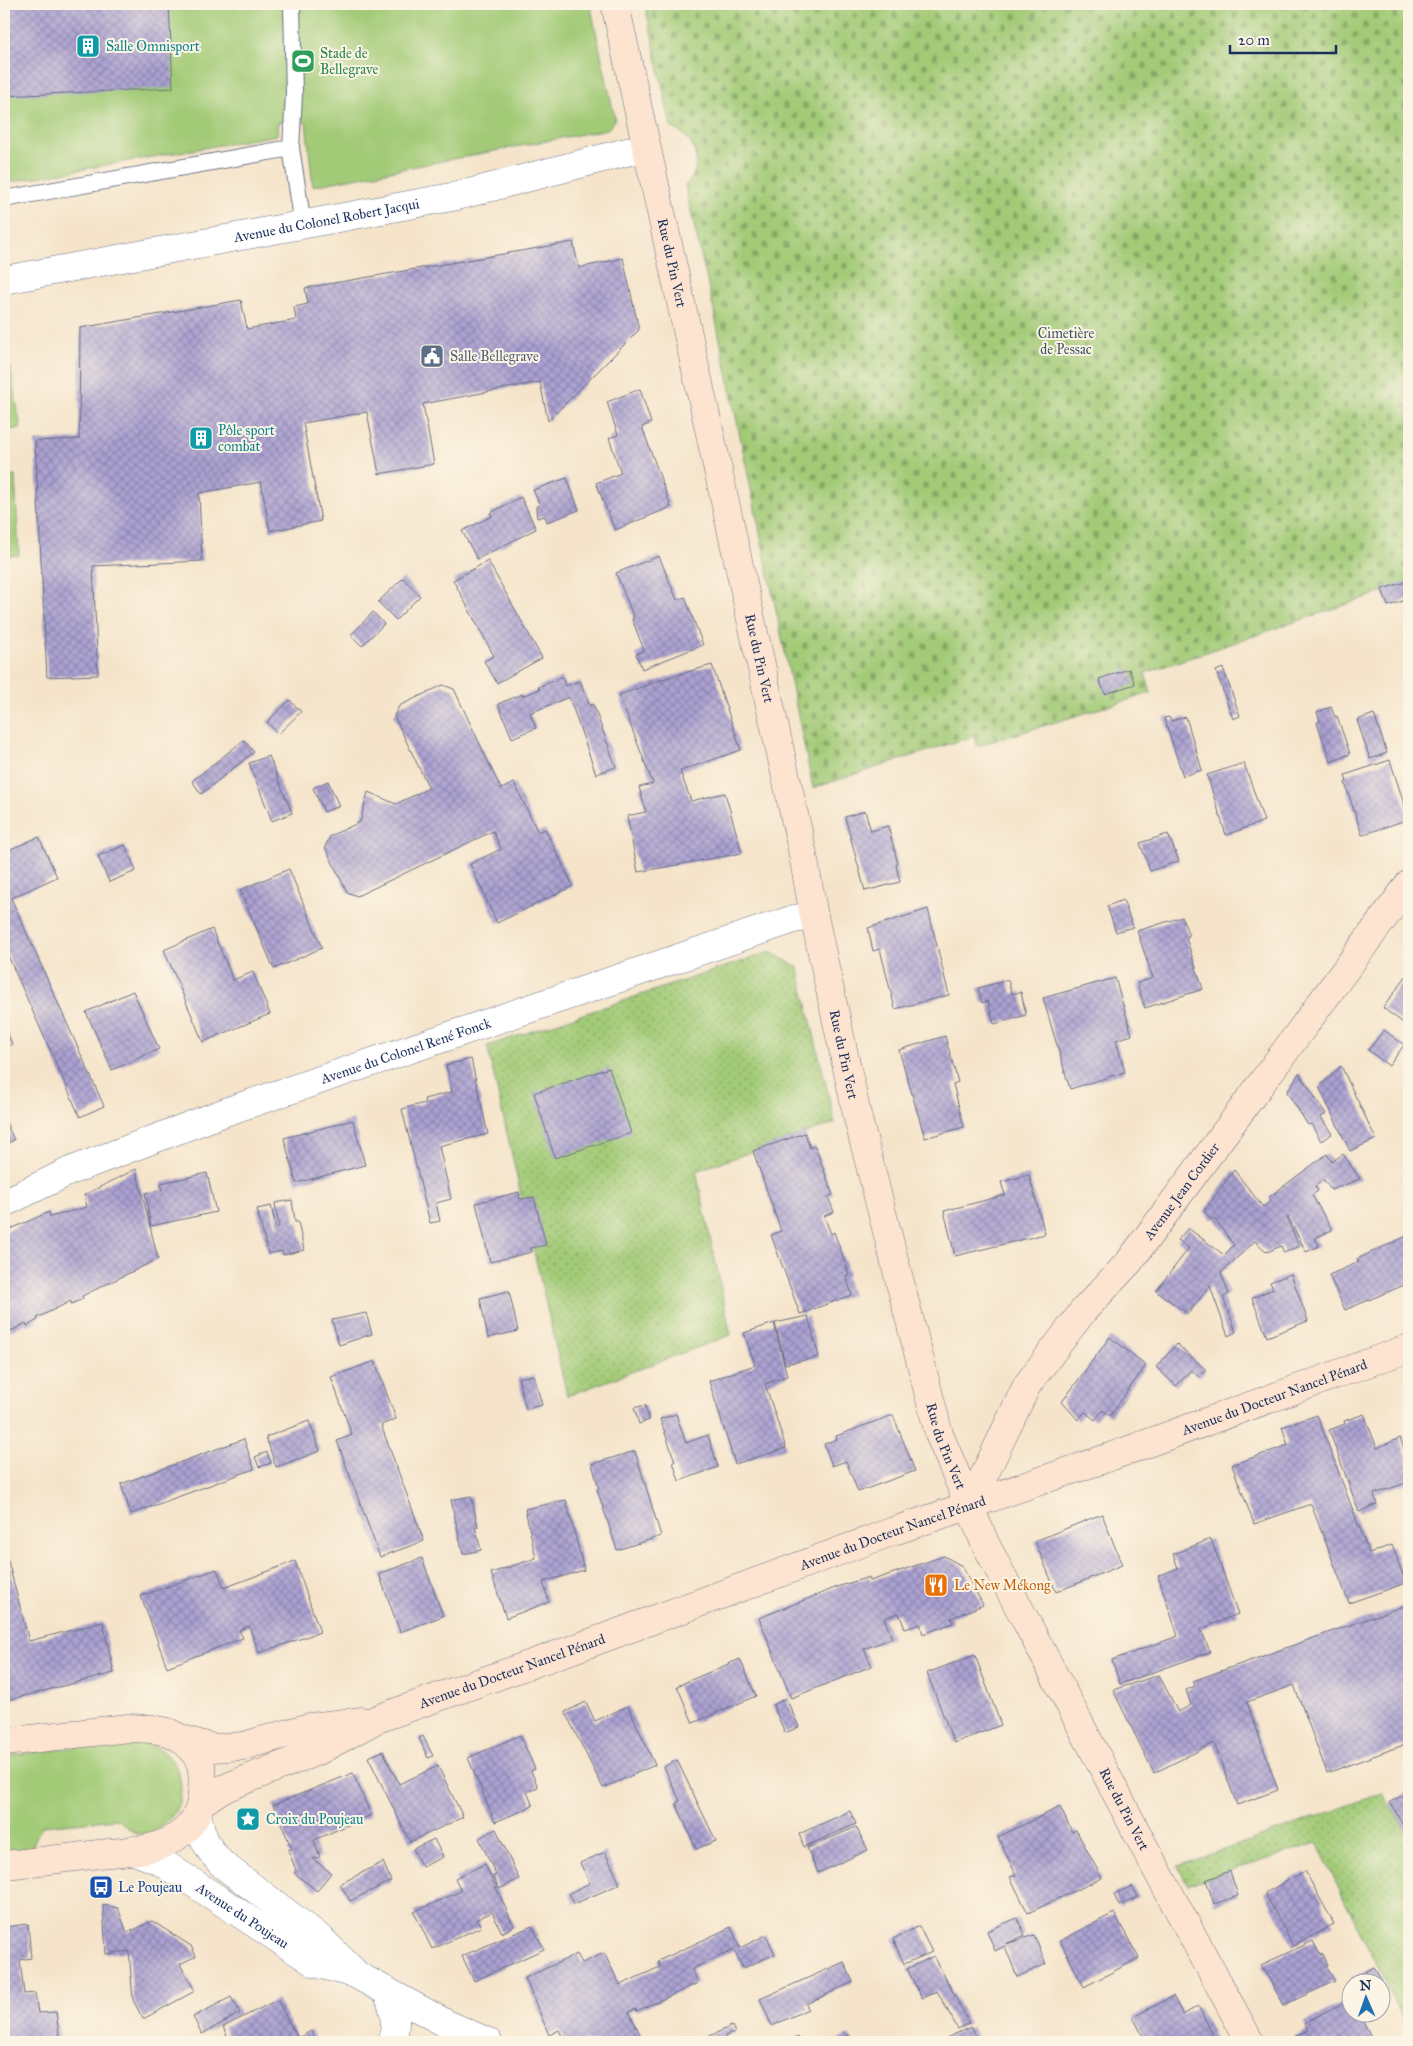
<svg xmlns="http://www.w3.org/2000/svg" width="1413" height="2046" viewBox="0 0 1413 2046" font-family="'IM FELL Great Primer',serif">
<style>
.grass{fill:#a3cb77;stroke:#5f7d6a}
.cemetery{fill:url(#cemetery-stones);stroke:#5f7d6a}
.garden{fill:url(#garden-dots);stroke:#5f7d6a}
.building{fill:url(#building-cross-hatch)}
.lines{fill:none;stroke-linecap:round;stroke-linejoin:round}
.lane-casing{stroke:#676e84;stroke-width:18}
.street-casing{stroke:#676e84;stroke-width:29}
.secondary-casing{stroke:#676e84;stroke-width:29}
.lane{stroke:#fff;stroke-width:16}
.street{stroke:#fff;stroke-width:28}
.secondary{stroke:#fde4d0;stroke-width:28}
.labels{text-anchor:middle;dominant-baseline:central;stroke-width:4;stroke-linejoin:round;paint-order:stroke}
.culture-label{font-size:14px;fill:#0d838f;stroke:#fcf5e5;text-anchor:start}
.leisure-label{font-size:14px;fill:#27864d;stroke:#fcf5e5;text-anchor:start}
.street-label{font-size:14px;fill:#1b2f5e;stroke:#fcf5e5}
.park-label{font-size:14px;fill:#3d5664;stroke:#fcf5e5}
.service-label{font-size:14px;fill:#4e5e75;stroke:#fcf5e5;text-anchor:start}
.food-label{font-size:14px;fill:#c56008;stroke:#fcf5e5;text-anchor:start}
.transit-label{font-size:14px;fill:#164399;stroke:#fcf5e5;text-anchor:start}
</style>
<defs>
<pattern id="cemetery-stones" width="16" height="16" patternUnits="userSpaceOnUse" patternTransform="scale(1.25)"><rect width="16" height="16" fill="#a3cb77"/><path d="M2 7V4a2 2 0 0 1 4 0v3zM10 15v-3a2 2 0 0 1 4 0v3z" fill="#84a565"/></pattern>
<pattern id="garden-dots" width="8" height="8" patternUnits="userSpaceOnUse" patternTransform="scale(1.25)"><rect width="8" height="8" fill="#a3cb77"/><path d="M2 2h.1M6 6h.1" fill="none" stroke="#84a565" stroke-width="1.8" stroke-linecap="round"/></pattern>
<pattern id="building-cross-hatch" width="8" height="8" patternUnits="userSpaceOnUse" patternTransform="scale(1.25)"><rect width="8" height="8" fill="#aca2d2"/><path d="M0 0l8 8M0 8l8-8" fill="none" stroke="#8b84ae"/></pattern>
</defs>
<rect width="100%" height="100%" fill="#fcf5e5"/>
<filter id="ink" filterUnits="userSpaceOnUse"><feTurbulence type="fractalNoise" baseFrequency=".02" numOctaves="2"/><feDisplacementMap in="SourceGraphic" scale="10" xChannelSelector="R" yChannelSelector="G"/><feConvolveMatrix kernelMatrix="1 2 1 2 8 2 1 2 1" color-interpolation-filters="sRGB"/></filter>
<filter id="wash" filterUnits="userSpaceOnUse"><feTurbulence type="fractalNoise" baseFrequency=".0096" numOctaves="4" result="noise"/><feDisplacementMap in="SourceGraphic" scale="20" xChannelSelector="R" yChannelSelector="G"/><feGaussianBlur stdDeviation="1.12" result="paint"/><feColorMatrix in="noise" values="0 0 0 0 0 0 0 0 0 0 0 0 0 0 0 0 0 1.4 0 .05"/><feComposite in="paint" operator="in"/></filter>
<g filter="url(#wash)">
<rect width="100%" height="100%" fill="#f5e4ca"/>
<path class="grass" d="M4 4H590L615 119 608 129 313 186 306 122H278L277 135 4 183Z
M4 351H7L21 428 4 431Z
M4 476H15L19 555 4 556Z
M132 1740C140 1742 148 1743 155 1746 181 1759 189 1793 172 1816 168 1821 162 1828 155 1831 149 1833 142 1833 136 1834L117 1819 42 1826 31 1849 4 1852V1756Z"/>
<path class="cemetery" d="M645 4H1409V583L1145 673 1151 693 977 746 974 736 813 788 714 311 685 186C706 166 695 137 671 127Z"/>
<path class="garden" d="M770 952 798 967 835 1123 696 1171 731 1335 567 1396 487 1046Z
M1383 1793 1409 1836V2032L1317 1843 1188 1885 1178 1866Z"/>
<g id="blocks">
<path class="building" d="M4 4H169L173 88 4 96Z
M573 242 579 268 623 258 639 330 548 421 540 382 423 404 434 464 379 474 367 412 303 423 321 521 270 531 261 482 199 493 202 561 93 566 98 675 47 677 35 441 79 439 80 328 241 300 247 329 296 320 294 307 308 304 305 288Z
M640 389 651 423 642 427 671 507 615 530 596 483 621 473 609 438 618 435 607 402Z
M567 478 579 510 547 522 545 516 537 518 536 507 540 505 533 490Z
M521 497 536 529 477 559 462 531 492 516 490 513Z
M659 556 677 600 685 597 703 645 642 669 636 654 644 650 632 619 634 618 616 573Z
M488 561 542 658 497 683 484 661 494 656 453 580Z
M403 578 420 596 396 620 378 602Z
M1409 581V599L1388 606 1382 589Z
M373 612 384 624 362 646 351 635Z
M712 665 741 750 680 771 691 801 725 793 742 853 638 872 627 816 646 812 639 787 653 784 619 695 666 678Z
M1223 668 1240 716 1233 719 1216 671Z
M1129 669 1135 684 1105 694 1099 679Z
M562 677 565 686 580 681 590 706 593 704 616 767 596 774 569 697 530 713 536 728 512 738 498 704 522 694V696L540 689 538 687Z
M443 685 454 689 501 789 514 783 538 832 545 829 573 886 497 923 470 864 501 849 493 831 357 896 347 892 325 847 330 836 360 822 368 792 396 804 429 788 394 716 399 706Z
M290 700 301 712 278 734 267 722Z
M1331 707 1335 717 1337 716 1350 754 1331 762 1317 723 1320 721 1317 712Z
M1374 714 1387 753 1370 759 1357 720Z
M1169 717 1171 721 1186 717 1202 770 1183 776 1164 718Z
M244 740 254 752 201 794 192 781Z
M269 756 292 813 272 821 249 763Z
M1390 760 1409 819 1362 835 1345 783 1347 782 1345 775Z
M1244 763 1264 821 1226 835 1207 775Z
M328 781 339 806 324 812 313 788Z
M865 811 871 831 888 826 898 864 896 865 900 882 865 891 845 817Z
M1168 834 1179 861 1150 871 1140 843Z
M39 837 57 877 11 898 104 1106 80 1117 4 947V852Z
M125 845 136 871 109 882 98 856Z
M289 869 322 948 274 969 240 890Z
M1123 900 1133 927 1116 932 1107 906Z
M928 909 949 995 895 1009 880 949 873 951 868 928Z
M1182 917 1189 936 1186 938 1203 989 1145 1008 1137 983 1153 978 1137 931Z
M212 929 233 980 253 972 270 1014 203 1042 164 950Z
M1409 972V1027L1383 1008Z
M1115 978 1132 1035 1116 1040 1125 1072 1070 1089 1043 998Z
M1008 980 1012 994 1021 992 1026 1015 994 1024 988 1001 982 1003 978 988Z
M133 991 159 1049 112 1070 86 1012Z
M4 1026 12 1044 4 1048Z
M1384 1030 1404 1045 1389 1066 1368 1050Z
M945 1036 958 1082 953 1084 964 1127 925 1138 899 1050Z
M471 1059 488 1134 439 1146 451 1199 436 1203 440 1221 430 1223 402 1109 425 1103 424 1099 452 1092 446 1065Z
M1341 1066 1376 1139 1350 1151 1319 1087Z
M609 1068 631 1133 555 1158 534 1093Z
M1299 1073 1326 1114 1321 1117 1332 1134 1321 1141 1311 1124 1308 1125 1287 1092Z
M4 1118 14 1140 4 1145Z
M353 1120 365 1165 296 1183 284 1138Z
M805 1133 810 1148 815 1146 833 1195 828 1197 834 1212 824 1216 831 1234 834 1232 847 1268 849 1275 846 1276 852 1295 800 1314 771 1235 781 1231 753 1151Z
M1327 1154 1332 1162 1343 1154 1360 1179 1331 1190 1324 1180 1315 1186 1318 1191 1312 1195 1332 1230 1315 1238 1319 1246 1306 1252 1288 1217 1287 1218 1299 1246 1284 1253 1281 1246 1267 1252 1255 1241 1221 1273 1229 1294 1223 1297 1236 1332 1228 1336 1210 1286 1188 1314 1156 1291 1189 1248 1178 1240 1188 1228 1224 1255 1234 1245 1214 1218 1211 1220 1204 1211 1234 1170 1263 1207 1271 1201 1269 1197Z
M136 1169 158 1259 82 1296 83 1299 71 1304V1301L37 1318 38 1320 27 1326 26 1323 11 1331 4 1302V1232L49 1212 50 1217 87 1207 84 1195Z
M207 1173 216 1212 151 1226 145 1193 162 1190 161 1183Z
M1029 1175 1045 1234 955 1256 944 1211 1005 1195 1001 1182Z
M519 1192 520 1199 534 1197 546 1245 531 1248 532 1252 490 1262 476 1203Z
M292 1200 295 1222H298L304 1250 283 1255 282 1251 268 1254 257 1209 271 1206 276 1227H279L275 1203Z
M1409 1235V1283L1345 1310 1329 1275 1359 1262 1357 1259Z
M1291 1274 1308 1321 1267 1337 1252 1298 1273 1289 1270 1282Z
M509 1291 518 1331 488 1338 480 1298Z
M366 1313 372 1334 339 1345 332 1320Z
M808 1316 819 1357 785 1364 775 1323Z
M774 1323 787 1376 765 1384 786 1448 735 1464 709 1381 755 1365 744 1333Z
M1110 1337 1146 1365 1110 1416 1103 1410 1095 1420 1085 1412 1078 1420 1062 1402Z
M1177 1344 1206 1370 1199 1377 1191 1370 1176 1386 1156 1367Z
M375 1361 396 1419 381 1425 424 1541 380 1557 337 1441 352 1435 331 1377Z
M534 1375 542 1405 526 1409 518 1378Z
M645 1405 649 1420 639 1424 634 1408Z
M676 1414 686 1443 708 1435 718 1467 679 1481 673 1462 675 1461 660 1419Z
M1364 1414 1377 1448 1400 1438 1409 1462V1482L1374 1494 1377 1504 1359 1512 1329 1430 1345 1424 1344 1421Z
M893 1415 915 1471 858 1492 846 1461 832 1466 824 1444 837 1439 836 1436Z
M1317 1415 1369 1553 1392 1545 1406 1583 1349 1603 1311 1504 1254 1524 1232 1465 1288 1445 1282 1427Z
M309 1421 320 1451 276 1467 266 1437Z
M244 1439 254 1469 131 1514 121 1484Z
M635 1451 661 1536 617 1550 597 1489 599 1488 592 1464Z
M267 1452 271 1463 259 1467 255 1457Z
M471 1496 478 1527H475L481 1550 463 1554 451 1500Z
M566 1500 584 1570 543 1582 549 1602 506 1618 491 1573 536 1558 525 1509Z
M1102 1514 1122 1565 1056 1592 1035 1541Z
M1211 1539 1238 1614 1201 1629 1210 1652 1120 1684 1112 1660 1178 1636 1158 1576 1178 1568 1173 1554Z
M4 1546 29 1641 103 1622 114 1673 4 1701Z
M944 1556 962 1566 983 1605 951 1618 953 1623 923 1634 920 1624 905 1629 899 1613 884 1618 892 1638 864 1649 872 1666 791 1698 759 1618 840 1586 869 1577 870 1581Z
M422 1558 443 1616 400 1632 379 1574Z
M295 1561 320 1632 259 1653 249 1626 239 1630 243 1638 167 1667 141 1596 217 1569 224 1588Z
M1409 1604V1743L1327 1773 1294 1685 1247 1702 1278 1790 1237 1805 1214 1743 1154 1773 1113 1690 1159 1675 1178 1712 1191 1705 1186 1690 1195 1686 1193 1681Z
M975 1655 1001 1725 954 1743 927 1673Z
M740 1659 756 1696 693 1723 677 1686Z
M786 1698 799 1727 785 1733 773 1705Z
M586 1702 595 1721 628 1706 655 1765 603 1788 565 1712Z
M520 1735 535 1769 531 1771 538 1787 527 1792 533 1806 495 1822 468 1758Z
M423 1736 433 1756 428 1758 419 1738Z
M383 1751 399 1784 438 1766 463 1817 410 1842 368 1757Z
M677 1760 716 1841 696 1849 676 1803 680 1801 664 1767Z
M353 1773 371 1815 314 1840 320 1857 313 1859 331 1873 317 1891 294 1873 296 1870 288 1850 292 1849 273 1805Z
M1409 1792V1836L1390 1802Z
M1060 1807 1072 1832 1076 1830 1102 1878 1028 1913 1010 1877 1016 1875 998 1837Z
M850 1811 856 1824 804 1847 799 1834Z
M856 1827 868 1850 818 1873 807 1848Z
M496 1829 519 1879 499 1889 493 1876 496 1875 479 1838Z
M434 1839 443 1857 422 1867 413 1849Z
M605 1852 620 1884 574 1904 569 1893 590 1883 580 1863Z
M383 1862 391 1881 350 1901 340 1884Z
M485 1864 514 1926 502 1933 492 1912 477 1919 481 1927 432 1949 414 1912 461 1891 455 1878Z
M1230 1871 1238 1896 1214 1904 1206 1880Z
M1305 1871 1334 1924 1293 1946 1265 1893Z
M1132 1886 1138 1897 1119 1906 1114 1894Z
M103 1905 118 1908 127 1933 152 1921 191 1946 196 1956 180 1964 195 1991 143 2019 133 2000 129 1951 106 1954Z
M1114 1913 1139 1958 1084 1987 1060 1941Z
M1017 1918 1025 1935 1006 1944 1034 1935 1046 1964 1017 1977 1005 1946 995 1951 987 1931Z
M28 1924 31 1958 20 1960 24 1994 35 1993 38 2013 56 2012 60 2042H4V1927Z
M532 1926 544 1949 474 1981 462 1956Z
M919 1926 932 1952 904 1964 893 1939Z
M731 1927 740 1948 766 1935 775 1954 743 1968 734 1950 692 1969 698 1983 637 2011 635 2009 629 2012 641 2036 633 2039 634 2042H565L559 2030 549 2035 525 1978 577 1954 582 1963 604 1953 620 1985 660 1967 658 1961Z
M1313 1941 1320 1955 1323 1954 1328 1965 1326 1966 1335 1981 1284 2005 1261 1965Z
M934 1956 969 2023 958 2029 937 1991 922 1998 907 1969Z
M844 1962 853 1982 806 2004 808 2009 772 2026 760 1999Z
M1374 1967 1381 1979 1371 1984H1354L1351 1978Z
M1173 1996 1183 2015 1198 2006 1217 2042H1146L1133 2017Z
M231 1997 240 2013 202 2034 193 2017Z
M1350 1999V2014H1359L1374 2042H1297L1294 2037 1308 2030 1304 2023Z
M277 2000 298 2038 311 2031 317 2042H230L223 2027Z
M732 2026 735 2033 725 2036 728 2042H696Z
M971 2027 980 2042H948L946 2038Z
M849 2035 853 2042H834Z
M798 2037 801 2042H788Z"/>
</g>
</g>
<g filter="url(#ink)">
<use href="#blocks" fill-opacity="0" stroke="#676e84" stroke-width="1"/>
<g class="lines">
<g class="lane-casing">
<path id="lane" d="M291 148 294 95 292 4
M4 199 291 148 303 225"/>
</g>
<g class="street-casing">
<g id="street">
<path id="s1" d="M4 280 457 196 646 147"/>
<path id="s2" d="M4 1203 70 1171 228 1111 794 919 814 916"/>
<path d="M197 1814C202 1837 206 1848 223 1865L320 1938 354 1972"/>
<path id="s3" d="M132 1850 160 1861 315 1963 355 1974 447 2024 488 2042"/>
<path d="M387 1991C394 2010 399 2023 391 2042"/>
</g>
</g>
<g class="secondary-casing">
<g id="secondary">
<path id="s4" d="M615 4 802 850 814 916 858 1119 939 1434 985 1543 1147 1852 1250 2042"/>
<path id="s5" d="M970 1505 1027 1385 1084 1310 1129 1262 1409 884"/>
<path d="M4 1742 128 1728 152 1729 168 1732 182 1739 213 1748 243 1746 310 1727 362 1721"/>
<path id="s6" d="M201 1803 220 1790 320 1750 377 1719 593 1642 894 1531 1107 1458 1409 1348"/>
<path d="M4 1865C35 1862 67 1858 99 1854 124 1851 155 1852 176 1837 192 1827 201 1811 202 1793 204 1765 202 1759 182 1739"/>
</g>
</g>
<use href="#lane" class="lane"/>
<use href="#street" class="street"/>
<use href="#secondary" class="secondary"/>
</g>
</g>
<defs>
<g id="building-square" transform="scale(1.25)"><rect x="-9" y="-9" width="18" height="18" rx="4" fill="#0f9aa8" stroke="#fcf5e5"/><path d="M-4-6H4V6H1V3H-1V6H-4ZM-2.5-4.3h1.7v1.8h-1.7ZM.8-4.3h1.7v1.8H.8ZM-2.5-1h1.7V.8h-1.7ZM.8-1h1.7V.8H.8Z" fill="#fff"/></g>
<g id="stadium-square" transform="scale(1.25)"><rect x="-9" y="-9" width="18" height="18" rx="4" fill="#2e9e5b" stroke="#fcf5e5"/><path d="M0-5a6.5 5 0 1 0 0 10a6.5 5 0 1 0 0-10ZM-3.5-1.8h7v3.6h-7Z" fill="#fff"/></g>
<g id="civic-square" transform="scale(1.25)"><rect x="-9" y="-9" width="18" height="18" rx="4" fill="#5c6f8a" stroke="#fcf5e5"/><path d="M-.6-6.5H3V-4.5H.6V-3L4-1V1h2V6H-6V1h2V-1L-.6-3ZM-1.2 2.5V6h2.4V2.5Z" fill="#fff"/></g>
<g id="restaurant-square" transform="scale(1.25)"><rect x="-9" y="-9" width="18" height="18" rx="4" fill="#e8710a" stroke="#fcf5e5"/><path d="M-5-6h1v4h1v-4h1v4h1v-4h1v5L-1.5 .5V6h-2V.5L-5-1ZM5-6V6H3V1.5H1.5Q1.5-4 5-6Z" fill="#fff"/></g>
<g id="sight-square" transform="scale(1.25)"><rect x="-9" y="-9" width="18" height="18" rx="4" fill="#0f9aa8" stroke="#fcf5e5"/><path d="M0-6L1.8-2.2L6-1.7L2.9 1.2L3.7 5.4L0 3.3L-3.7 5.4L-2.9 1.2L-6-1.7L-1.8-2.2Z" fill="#fff"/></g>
<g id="bus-square" transform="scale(1.25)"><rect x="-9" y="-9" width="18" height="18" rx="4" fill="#1a4fb4" stroke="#fcf5e5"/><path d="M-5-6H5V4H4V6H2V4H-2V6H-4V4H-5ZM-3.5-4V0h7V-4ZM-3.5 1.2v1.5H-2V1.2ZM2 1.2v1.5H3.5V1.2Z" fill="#fff"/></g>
</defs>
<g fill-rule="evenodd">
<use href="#building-square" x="88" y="46"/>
<use href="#stadium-square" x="303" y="61"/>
<use href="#civic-square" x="432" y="356"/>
<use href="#building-square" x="201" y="438"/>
<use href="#restaurant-square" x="936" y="1585"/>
<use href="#sight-square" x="248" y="1819"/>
<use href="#bus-square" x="101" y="1887"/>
</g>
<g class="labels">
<g class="culture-label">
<text x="106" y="46">Salle Omnisport</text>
<text x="218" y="430">Pôle sport<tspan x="218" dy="16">combat</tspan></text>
<text x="266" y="1819">Croix du Poujeau</text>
</g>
<g class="leisure-label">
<text x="320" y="53">Stade de<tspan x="320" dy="16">Bellegrave</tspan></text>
</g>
<g class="street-label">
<text stroke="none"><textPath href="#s1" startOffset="328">Avenue du Colonel Robert Jacqui</textPath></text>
<text stroke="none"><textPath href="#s4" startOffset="265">Rue du Pin Vert</textPath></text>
<text stroke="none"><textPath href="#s4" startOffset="670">Rue du Pin Vert</textPath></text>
<text stroke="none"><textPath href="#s2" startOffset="430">Avenue du Colonel René Fonck</textPath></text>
<text stroke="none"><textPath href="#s4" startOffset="1075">Rue du Pin Vert</textPath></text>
<text stroke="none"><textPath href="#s5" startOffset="381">Avenue Jean Cordier</textPath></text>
<text stroke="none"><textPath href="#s6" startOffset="1149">Avenue du Docteur Nancel Pénard</textPath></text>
<text stroke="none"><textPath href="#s4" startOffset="1480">Rue du Pin Vert</textPath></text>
<text stroke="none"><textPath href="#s6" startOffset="744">Avenue du Docteur Nancel Pénard</textPath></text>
<text stroke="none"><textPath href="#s6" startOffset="339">Avenue du Docteur Nancel Pénard</textPath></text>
<text stroke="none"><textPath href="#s4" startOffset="1885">Rue du Pin Vert</textPath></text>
<text stroke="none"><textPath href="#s3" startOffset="129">Avenue du Poujeau</textPath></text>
</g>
<g class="park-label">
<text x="1066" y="333">Cimetière<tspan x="1066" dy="16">de Pessac</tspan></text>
</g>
<g class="service-label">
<text x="450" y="356">Salle Bellegrave</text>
</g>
<g class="food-label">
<text x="954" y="1585">Le New Mékong</text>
</g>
<g class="transit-label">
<text x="118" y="1887">Le Poujeau</text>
</g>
</g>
<rect width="1413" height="2046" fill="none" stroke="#fcf5e5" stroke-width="20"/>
<g transform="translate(1366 1998) rotate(358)"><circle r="24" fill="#fcf5e5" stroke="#a2a6af"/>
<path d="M0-4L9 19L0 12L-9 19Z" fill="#1f6fb2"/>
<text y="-8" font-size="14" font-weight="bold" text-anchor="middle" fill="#1b2f5e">N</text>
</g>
<path d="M1230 45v8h106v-8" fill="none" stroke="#1b2f5e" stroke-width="2.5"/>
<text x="1238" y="45" font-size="15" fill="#1b2f5e" stroke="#fcf5e5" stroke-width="4" paint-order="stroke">20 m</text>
</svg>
